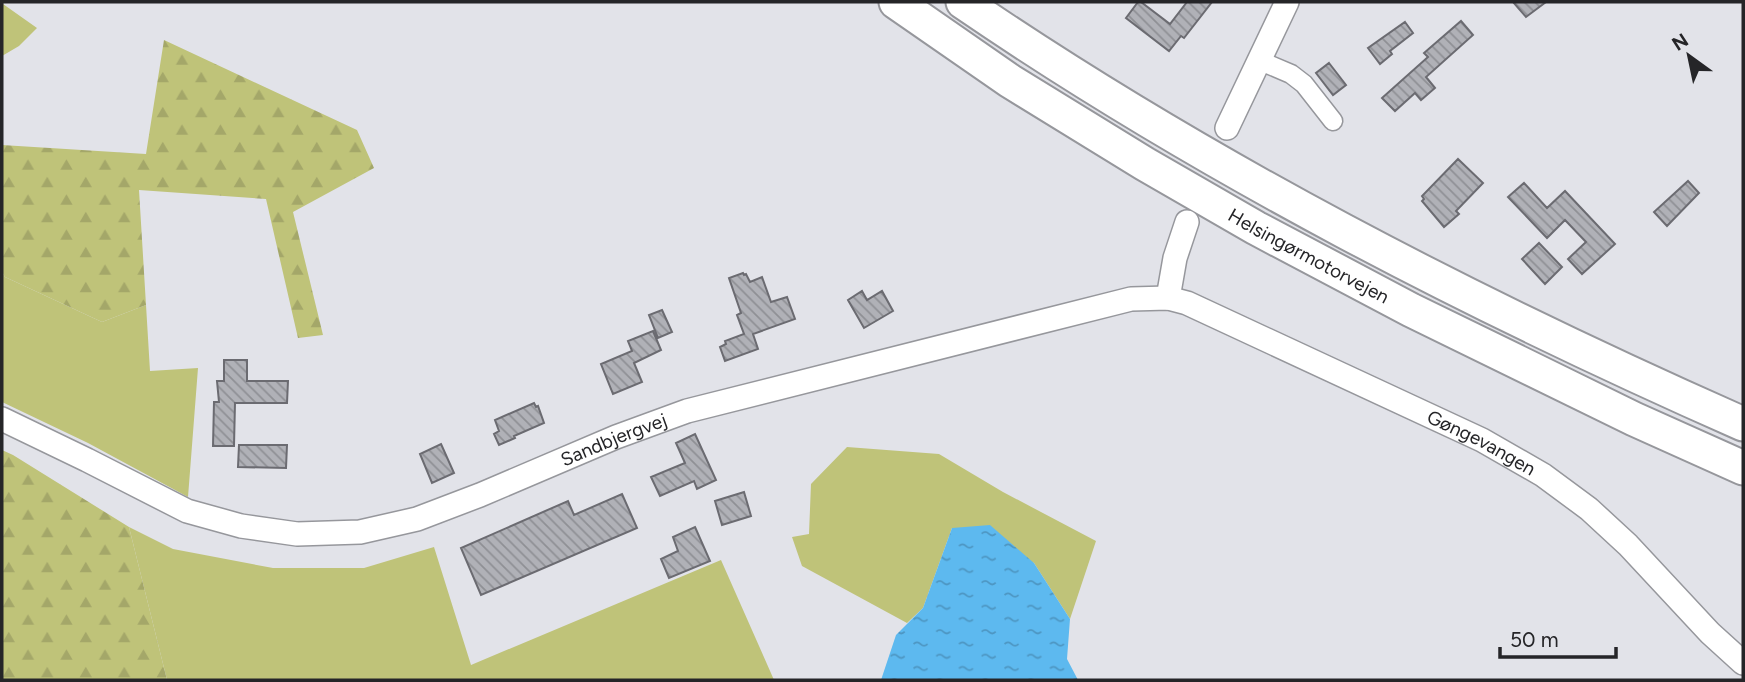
<svg xmlns="http://www.w3.org/2000/svg" width="1745" height="682" viewBox="0 0 1745 682" font-family="Figtree,sans-serif">
<style>
.green{fill:#bfc379}
.forest{fill:url(#forest-firs)}
.water{fill:url(#water-ripples)}
.building{fill:url(#building-back-hatch);stroke:#6b6b71;stroke-width:2}
.lines{fill:none;stroke-linecap:round;stroke-linejoin:round}
.minor-casing{stroke:#96979c;stroke-width:21}
.tertiary-casing{stroke:#96979c;stroke-width:26}
.motorway-casing{stroke:#96979c;stroke-width:37}
.minor{stroke:#fff;stroke-width:18}
.tertiary{stroke:#fff;stroke-width:23}
.motorway{stroke:#fff;stroke-width:33}
.labels{text-anchor:middle;dominant-baseline:central;stroke-width:6;stroke-linejoin:round;paint-order:stroke}
.street-label{font-size:19px;fill:#252528;stroke:#e2e3e9}
</style>
<defs>
<pattern id="forest-firs" width="22" height="20" patternUnits="userSpaceOnUse" patternTransform="scale(1.75)"><rect width="22" height="20" fill="#bfc379"/><path d="M5 1l3.5 6h-7zM16 11l3.5 6h-7z" fill="#a4a769"/></pattern>
<pattern id="water-ripples" width="26" height="14" patternUnits="userSpaceOnUse" patternTransform="scale(1.75)"><rect width="26" height="14" fill="#5db9ef"/><path d="M2 4q2-2 4 0t4 0M15 11q2-2 4 0t4 0" fill="none" stroke="#4d96c2"/></pattern>
<pattern id="building-back-hatch" width="6" height="6" patternUnits="userSpaceOnUse" patternTransform="scale(1.75)"><rect width="6" height="6" fill="#b0b1b7"/><path d="M-1 5l2 2M0 0l6 6M5-1l2 2" fill="none" stroke="#8f9095"/></pattern>
</defs>
<rect width="100%" height="100%" fill="#e2e3e9"/>
<path class="green" d="M3 4 37 28 19 46 2 56Z
M2 272 5 277 102 322 146 305 150 371 198 368 188 497 88 443 2 402Z
M847 447 939 454 1003 492 1096 541 1070 619 1034 563 952 528 923 608 907 623 802 566 792 537 809 534 811 484Z
M129 527 173 549 273 568H364L434 547 471 665 721 560 774 680H167Z"/>
<path class="forest" d="M164 40 357 130 374 168 293 212 323 335 298 338 266 199 139 190 146 305 102 322 5 277 2 272V145L146 154Z
M2 450 13 455 129 527 167 680H2Z"/>
<path class="water" d="M990 525 1034 563 1070 619 1067 659 1078 680H881L896 635 923 608 952 528Z"/>
<path class="building" d="M1138 2H1141L1170 24 1187 2H1212L1184 38 1181 36 1169 51 1126 18Z
M1513 2H1546L1526 17Z
M1461 21 1473 35 1426 77 1435 88 1421 100 1415 93 1395 111 1382 98 1428 57 1424 53Z
M1405 22 1413 33 1390 51 1392 54 1380 64 1368 48Z
M1329 63 1346 85 1333 95 1316 73Z
M1458 159 1483 183 1456 211 1459 214 1444 227 1422 201 1424 199 1422 196Z
M1688 181 1699 193 1667 226 1654 212Z
M1524 183 1547 208 1565 191 1615 244 1582 274 1568 259 1586 242 1565 220 1547 238 1508 197Z
M1539 243 1562 267 1545 284 1522 259Z
M743 273 744 275 746 274 750 282 762 277 771 302 787 297 795 319 753 334 758 349 725 361 720 347 726 344 725 341 744 334 737 315 741 313 729 278Z
M862 291 867 300 882 291 893 311 864 328 848 300Z
M662 310 672 332 658 338 649 315Z
M653 331 661 350 634 363 642 382 613 394 601 364 632 351 628 341Z
M224 360H247V381H288L287 403H235L234 446H213L214 402H219L217 381H224Z
M534 403 536 407 538 406 544 423 514 436 515 438 499 445 494 434 499 431 495 420Z
M695 434 716 480 697 489 694 481 660 496 651 477 685 463 676 443Z
M441 444 454 473 432 483 420 454Z
M239 445H287L286 468 238 467Z
M744 492 751 516 722 525 715 501Z
M622 494 637 528 481 595 461 548 568 501 574 515Z
M695 527 710 561 669 578 661 559 678 551 673 537Z"/>
<g class="lines">
<g class="minor-casing">
<path id="minor" d="M1258 60 1291 74 1304 84 1333 121"/>
</g>
<g class="tertiary-casing">
<g id="tertiary">
<path d="M1227 128 1287 2"/>
<path d="M1168 298 1175 258 1187 222"/>
<path id="s1" d="M2 419 87 460 187 511 241 526 297 534 360 532 417 519 480 495 616 437 687 411 1131 299 1168 298 1187 303 1482 440 1543 475 1589 509 1628 545 1710 633 1743 663"/>
</g>
</g>
<g class="motorway-casing">
<g id="motorway">
<path id="s2" d="M896 2 1010 81 1145 164 1256 228 1411 310 1634 419 1743 468"/>
<path d="M963 2C1206 168 1474 305 1743 424"/>
</g>
</g>
<use href="#minor" class="minor"/>
<use href="#tertiary" class="tertiary"/>
<use href="#motorway" class="motorway"/>
</g>
<g class="labels">
<g class="street-label">
<text stroke="none"><textPath href="#s2" startOffset="485">Helsingørmotorvejen</textPath></text>
<text stroke="none"><textPath href="#s1" startOffset="653">Sandbjergvej</textPath></text>
<text stroke="none"><textPath href="#s1" startOffset="1572">Gøngevangen</textPath></text>
</g>
</g>
<rect width="1745" height="682" fill="none" stroke="#252528" stroke-width="7"/>
<g transform="translate(1689 56) rotate(327)" stroke="#e2e3e9" stroke-width="5" paint-order="stroke">
<path d="M0-5L12 26L0 18L-12 26Z" fill="#252528"/>
<text y="-10" font-size="19" font-weight="bold" text-anchor="middle" fill="#252528">N</text>
</g>
<path d="M1500 647v10h116v-10" fill="none" stroke="#252528" stroke-width="3.5"/>
<text x="1510" y="647" font-size="21" fill="#252528" stroke="#e2e3e9" stroke-width="5" paint-order="stroke">50 m</text>
</svg>
